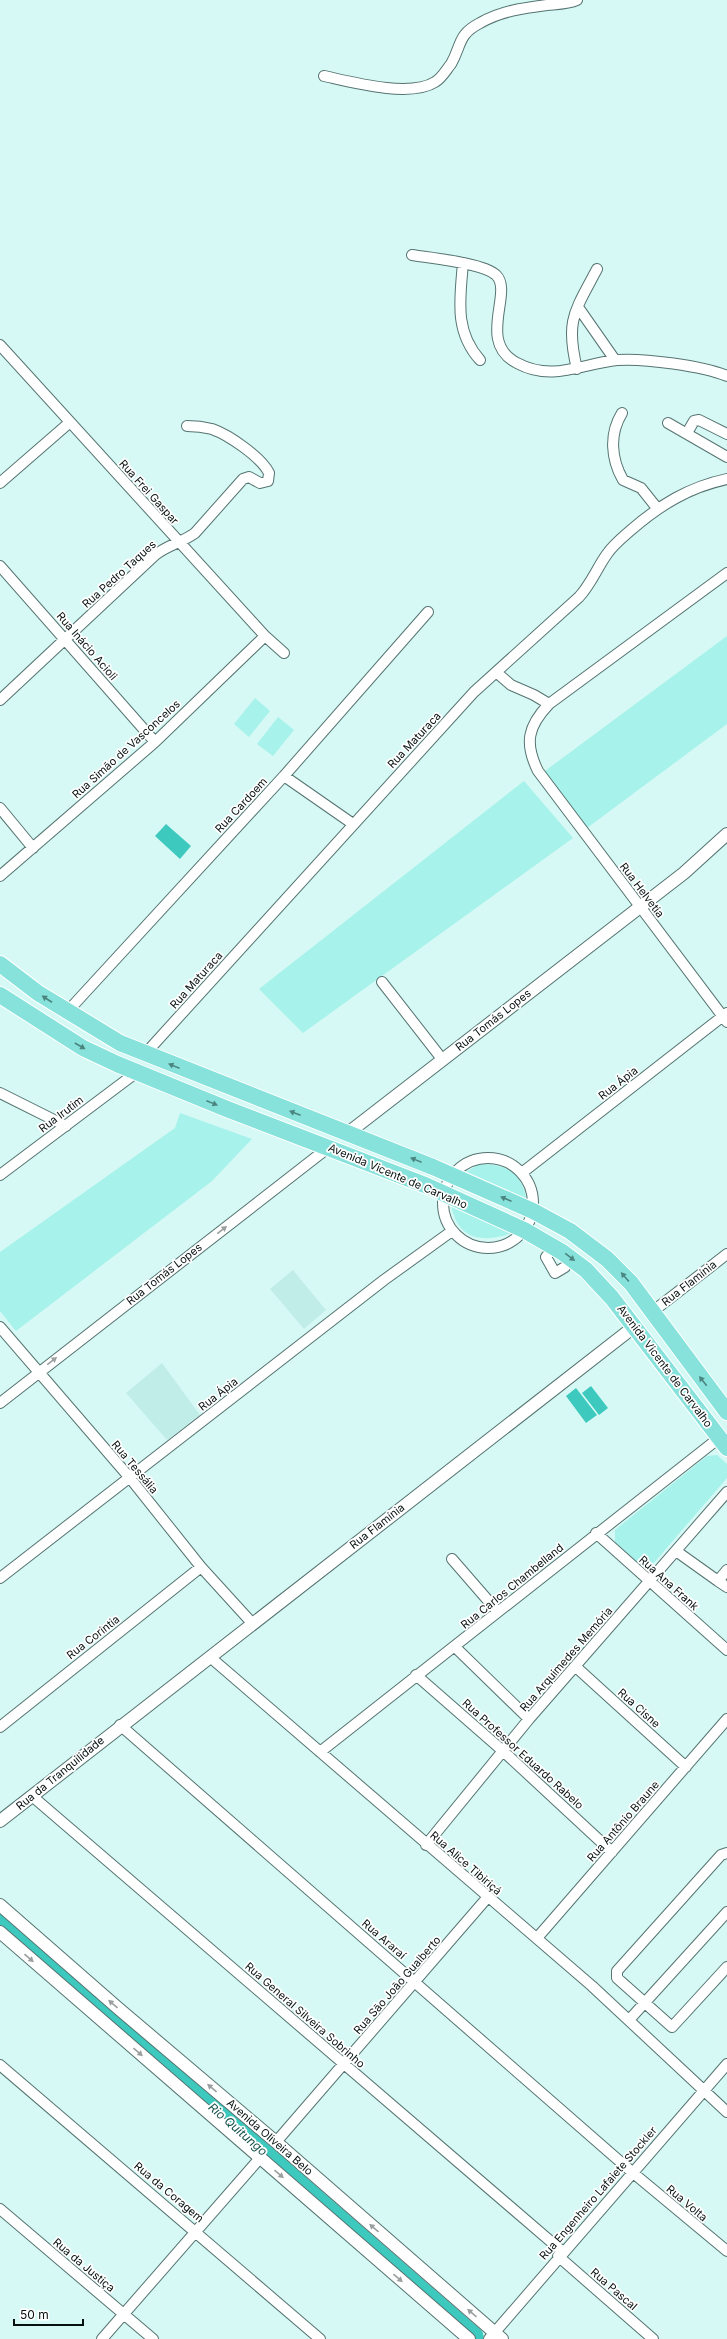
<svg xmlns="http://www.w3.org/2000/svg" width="727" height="2339" viewBox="0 0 727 2339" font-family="Inter,sans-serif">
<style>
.built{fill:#c1ede9}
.green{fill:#a7f2eb}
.water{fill:#3ec9be}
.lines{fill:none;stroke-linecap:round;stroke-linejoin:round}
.river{stroke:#3ec9be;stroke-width:17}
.minor-casing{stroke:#557471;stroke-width:12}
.tertiary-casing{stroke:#557471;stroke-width:14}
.primary-casing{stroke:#fff;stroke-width:18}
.minor{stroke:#fff;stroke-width:10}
.tertiary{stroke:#fff;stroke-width:12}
.primary{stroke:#87e2dc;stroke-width:16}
.oneway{fill:#4c8480}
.oneway2{fill:#9b9f9f}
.labels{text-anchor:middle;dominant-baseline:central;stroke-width:3.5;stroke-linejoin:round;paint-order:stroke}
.street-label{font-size:11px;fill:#05100f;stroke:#fff}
.water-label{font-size:12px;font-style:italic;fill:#16504b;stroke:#fff}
</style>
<rect width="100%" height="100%" fill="#d6f9f5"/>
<path class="built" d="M293 1270 326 1310 304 1329 270 1289Z
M162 1363 200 1415 167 1440 126 1393Z"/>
<path class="green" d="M727 636V724L587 828 545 771Z
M255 698 270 711 249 737 234 724Z
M278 717 294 730 273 756 257 744Z
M524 781 573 838 303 1033 259 989Z
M180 1113 252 1139 212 1181 16 1331 0 1311V1252L175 1128Z
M479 1164C511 1165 522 1173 528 1206L462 1175Z
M450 1199 515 1232C480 1245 455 1239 450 1199Z
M717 1455 727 1464V1478L646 1572 615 1542V1530L707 1456Z"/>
<path class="water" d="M166 824 191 846 180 859 155 836Z
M591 1386 608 1408 599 1415 582 1393Z
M576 1388 597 1415 586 1423 566 1396Z"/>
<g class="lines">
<path class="river" d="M0 1921 475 2336"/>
<g class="minor-casing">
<path id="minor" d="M324 76C351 82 410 98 435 82 442 78 446 70 451 64 462 45 457 35 480 23 501 11 523 8 547 5 557 4 568 4 577 0
M412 255C431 258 484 263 496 275 514 292 476 342 517 363 552 382 581 364 617 360 644 358 703 366 727 376
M463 263C460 299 454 331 480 360
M578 307 615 360
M0 345 265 636 284 653
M577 369C565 320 575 311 597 269
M622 413C609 434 611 459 623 480L641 488 657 508
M668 423 727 457
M687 433 694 421 699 420 727 434
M0 483 69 423
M0 566 155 742
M727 573 549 704C528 726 524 743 538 771L727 1022
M496 672 511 685 534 695 549 704
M0 700 155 555C168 545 183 542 195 533L243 479 249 477 260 483 268 481 269 473C261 457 229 435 212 429 204 427 195 426 187 426
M284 776 353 824
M0 808 33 848
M0 876 155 742 265 636
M382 982 442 1059
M67 1012 284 776 428 612
M145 1054 474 692 579 597C591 584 597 568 607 554 613 545 623 537 631 530 660 505 689 487 727 479
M0 1093 66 1126
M443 1203a45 45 0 1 1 90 0a45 45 0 1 1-90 0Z
M523 1172 727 1013
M0 1175 137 1072
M554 1247 546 1257 555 1273 565 1267
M652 1312 727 1254
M0 1327 130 1478 201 1567 252 1623
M0 1403 329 1147
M596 1533 727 1650
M676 1551 718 1581 727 1570
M452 1559 498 1612
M0 1578 384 1280 452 1231
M718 1581 727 1587
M455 1647 529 1719
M210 1657 592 1986 727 2112
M576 1667 686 1767
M416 1675 503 1751 612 1852
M120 1725 632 2172 727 2251
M0 1727 201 1567
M320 1752 719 1438
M32 1796 563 2252
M426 1845 529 1719 727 1492
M727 1853 721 1855 617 1971V1978L672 2027 727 1967
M537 1938 727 1719
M629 2020 727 1912
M0 2065 320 2339
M276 2142 487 1898
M0 2209 153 2339
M558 2256 653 2339
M102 2339 260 2158
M489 2339 727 2064"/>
</g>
<g class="tertiary-casing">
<path id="tertiary" d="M348 1133 684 873 727 834
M0 1821 635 1326
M0 1905 119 2009 276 2142 502 2339
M0 1932 469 2339"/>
</g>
<g class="primary-casing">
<path id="primary" d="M0 964 38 993 120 1043 433 1167 533 1211 570 1231 607 1259 631 1283 727 1412
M0 995 83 1048 117 1064 227 1109 425 1185 524 1230 562 1252 586 1270 612 1298 727 1448"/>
</g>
<use href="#minor" class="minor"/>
<use href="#tertiary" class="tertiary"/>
<use href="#primary" class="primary"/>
</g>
<defs><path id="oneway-solid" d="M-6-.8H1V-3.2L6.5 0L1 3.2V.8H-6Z"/></defs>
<g class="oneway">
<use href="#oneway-solid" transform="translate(47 999) rotate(-147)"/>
<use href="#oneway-solid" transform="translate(80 1046) rotate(30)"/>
<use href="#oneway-solid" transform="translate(174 1066) rotate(-158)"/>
<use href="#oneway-solid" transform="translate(212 1103) rotate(22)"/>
<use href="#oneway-solid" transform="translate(295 1113) rotate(-159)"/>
<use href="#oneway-solid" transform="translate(416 1160) rotate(-158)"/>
<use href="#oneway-solid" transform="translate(506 1199) rotate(-157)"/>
<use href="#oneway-solid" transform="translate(570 1257) rotate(37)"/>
<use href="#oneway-solid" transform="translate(625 1277) rotate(-131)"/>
<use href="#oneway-solid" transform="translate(703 1381) rotate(-128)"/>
</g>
<g class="oneway2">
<use href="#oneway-solid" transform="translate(222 1230) rotate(-38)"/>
<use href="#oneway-solid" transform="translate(52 1361) rotate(-38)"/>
<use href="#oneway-solid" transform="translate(29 1958) rotate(41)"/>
<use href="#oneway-solid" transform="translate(113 2004) rotate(-139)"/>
<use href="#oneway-solid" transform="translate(138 2052) rotate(41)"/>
<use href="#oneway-solid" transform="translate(212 2088) rotate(-140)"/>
<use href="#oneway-solid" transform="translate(279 2174) rotate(41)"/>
<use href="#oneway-solid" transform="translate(374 2228) rotate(-139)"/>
<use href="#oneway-solid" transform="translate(398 2278) rotate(41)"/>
<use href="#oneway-solid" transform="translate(472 2313) rotate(-139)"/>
</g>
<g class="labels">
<g class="street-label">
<text transform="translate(149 492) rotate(48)">Rua Frei Gaspar</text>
<text transform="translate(119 574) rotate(-42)">Rua Pedro Taques</text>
<text transform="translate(87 646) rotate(49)">Rua Inácio Acioli</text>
<text transform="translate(414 740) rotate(-47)">Rua Maturaca</text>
<text transform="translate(126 749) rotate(-42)">Rua Simão de Vasconcelos</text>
<text transform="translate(241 805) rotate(-47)">Rua Cardoem</text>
<text transform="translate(642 890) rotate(53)">Rua Helvetia</text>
<text transform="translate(196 980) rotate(-48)">Rua Maturaca</text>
<text transform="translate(493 1020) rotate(-38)">Rua Tomás Lopes</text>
<text transform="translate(618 1083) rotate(-38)">Rua Ápia</text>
<text transform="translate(61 1114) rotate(-37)">Rua Irutim</text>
<text transform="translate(398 1176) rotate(23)">Avenida Vicente de Carvalho</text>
<text transform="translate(164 1274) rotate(-38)">Rua Tomás Lopes</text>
<text transform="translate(689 1283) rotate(-38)">Rua Flamínia</text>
<text transform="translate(665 1366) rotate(53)">Avenida Vicente de Carvalho</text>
<text transform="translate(218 1394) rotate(-38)">Rua Ápia</text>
<text transform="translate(135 1467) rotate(50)">Rua Tessália</text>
<text transform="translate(377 1526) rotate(-38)">Rua Flamínia</text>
<text transform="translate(669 1583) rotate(42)">Rua Ana Frank</text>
<text transform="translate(512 1586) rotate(-39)">Rua Carlos Chambelland</text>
<text transform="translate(93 1637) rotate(-38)">Rua Corintia</text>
<text transform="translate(566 1659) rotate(-49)">Rua Arquimedes Memória</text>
<text transform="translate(639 1708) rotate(42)">Rua Cisne</text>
<text transform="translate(523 1754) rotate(42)">Rua Professor Eduardo Rabelo</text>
<text transform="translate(60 1773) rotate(-39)">Rua da Tranquilidade</text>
<text transform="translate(623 1821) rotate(-49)">Rua Antônio Braune</text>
<text transform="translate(466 1863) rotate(41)">Rua Alice Tibiriçá</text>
<text transform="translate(384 1939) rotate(41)">Rua Araraí</text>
<text transform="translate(397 1985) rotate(-49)">Rua São João Gualberto</text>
<text transform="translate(305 2015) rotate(41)">Rua General Silveira Sobrinho</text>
<text transform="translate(270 2137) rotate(41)">Avenida Oliveira Belo</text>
<text transform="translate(169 2192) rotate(40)">Rua da Coragem</text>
<text transform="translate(598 2193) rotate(-49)">Rua Engenheiro Lafaiete Stockler</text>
<text transform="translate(687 2203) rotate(40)">Rua Volta</text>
<text transform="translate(84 2265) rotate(40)">Rua da Justiça</text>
<text transform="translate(614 2289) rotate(41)">Rua Pascal</text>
</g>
<g class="water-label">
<text transform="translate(238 2129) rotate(41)">Rio Quitungo</text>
</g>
</g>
<path d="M14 2319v6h69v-6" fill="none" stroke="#05100f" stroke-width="2"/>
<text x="20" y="2319" font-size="12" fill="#05100f" stroke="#ffffff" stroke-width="3" paint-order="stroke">50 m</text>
</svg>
